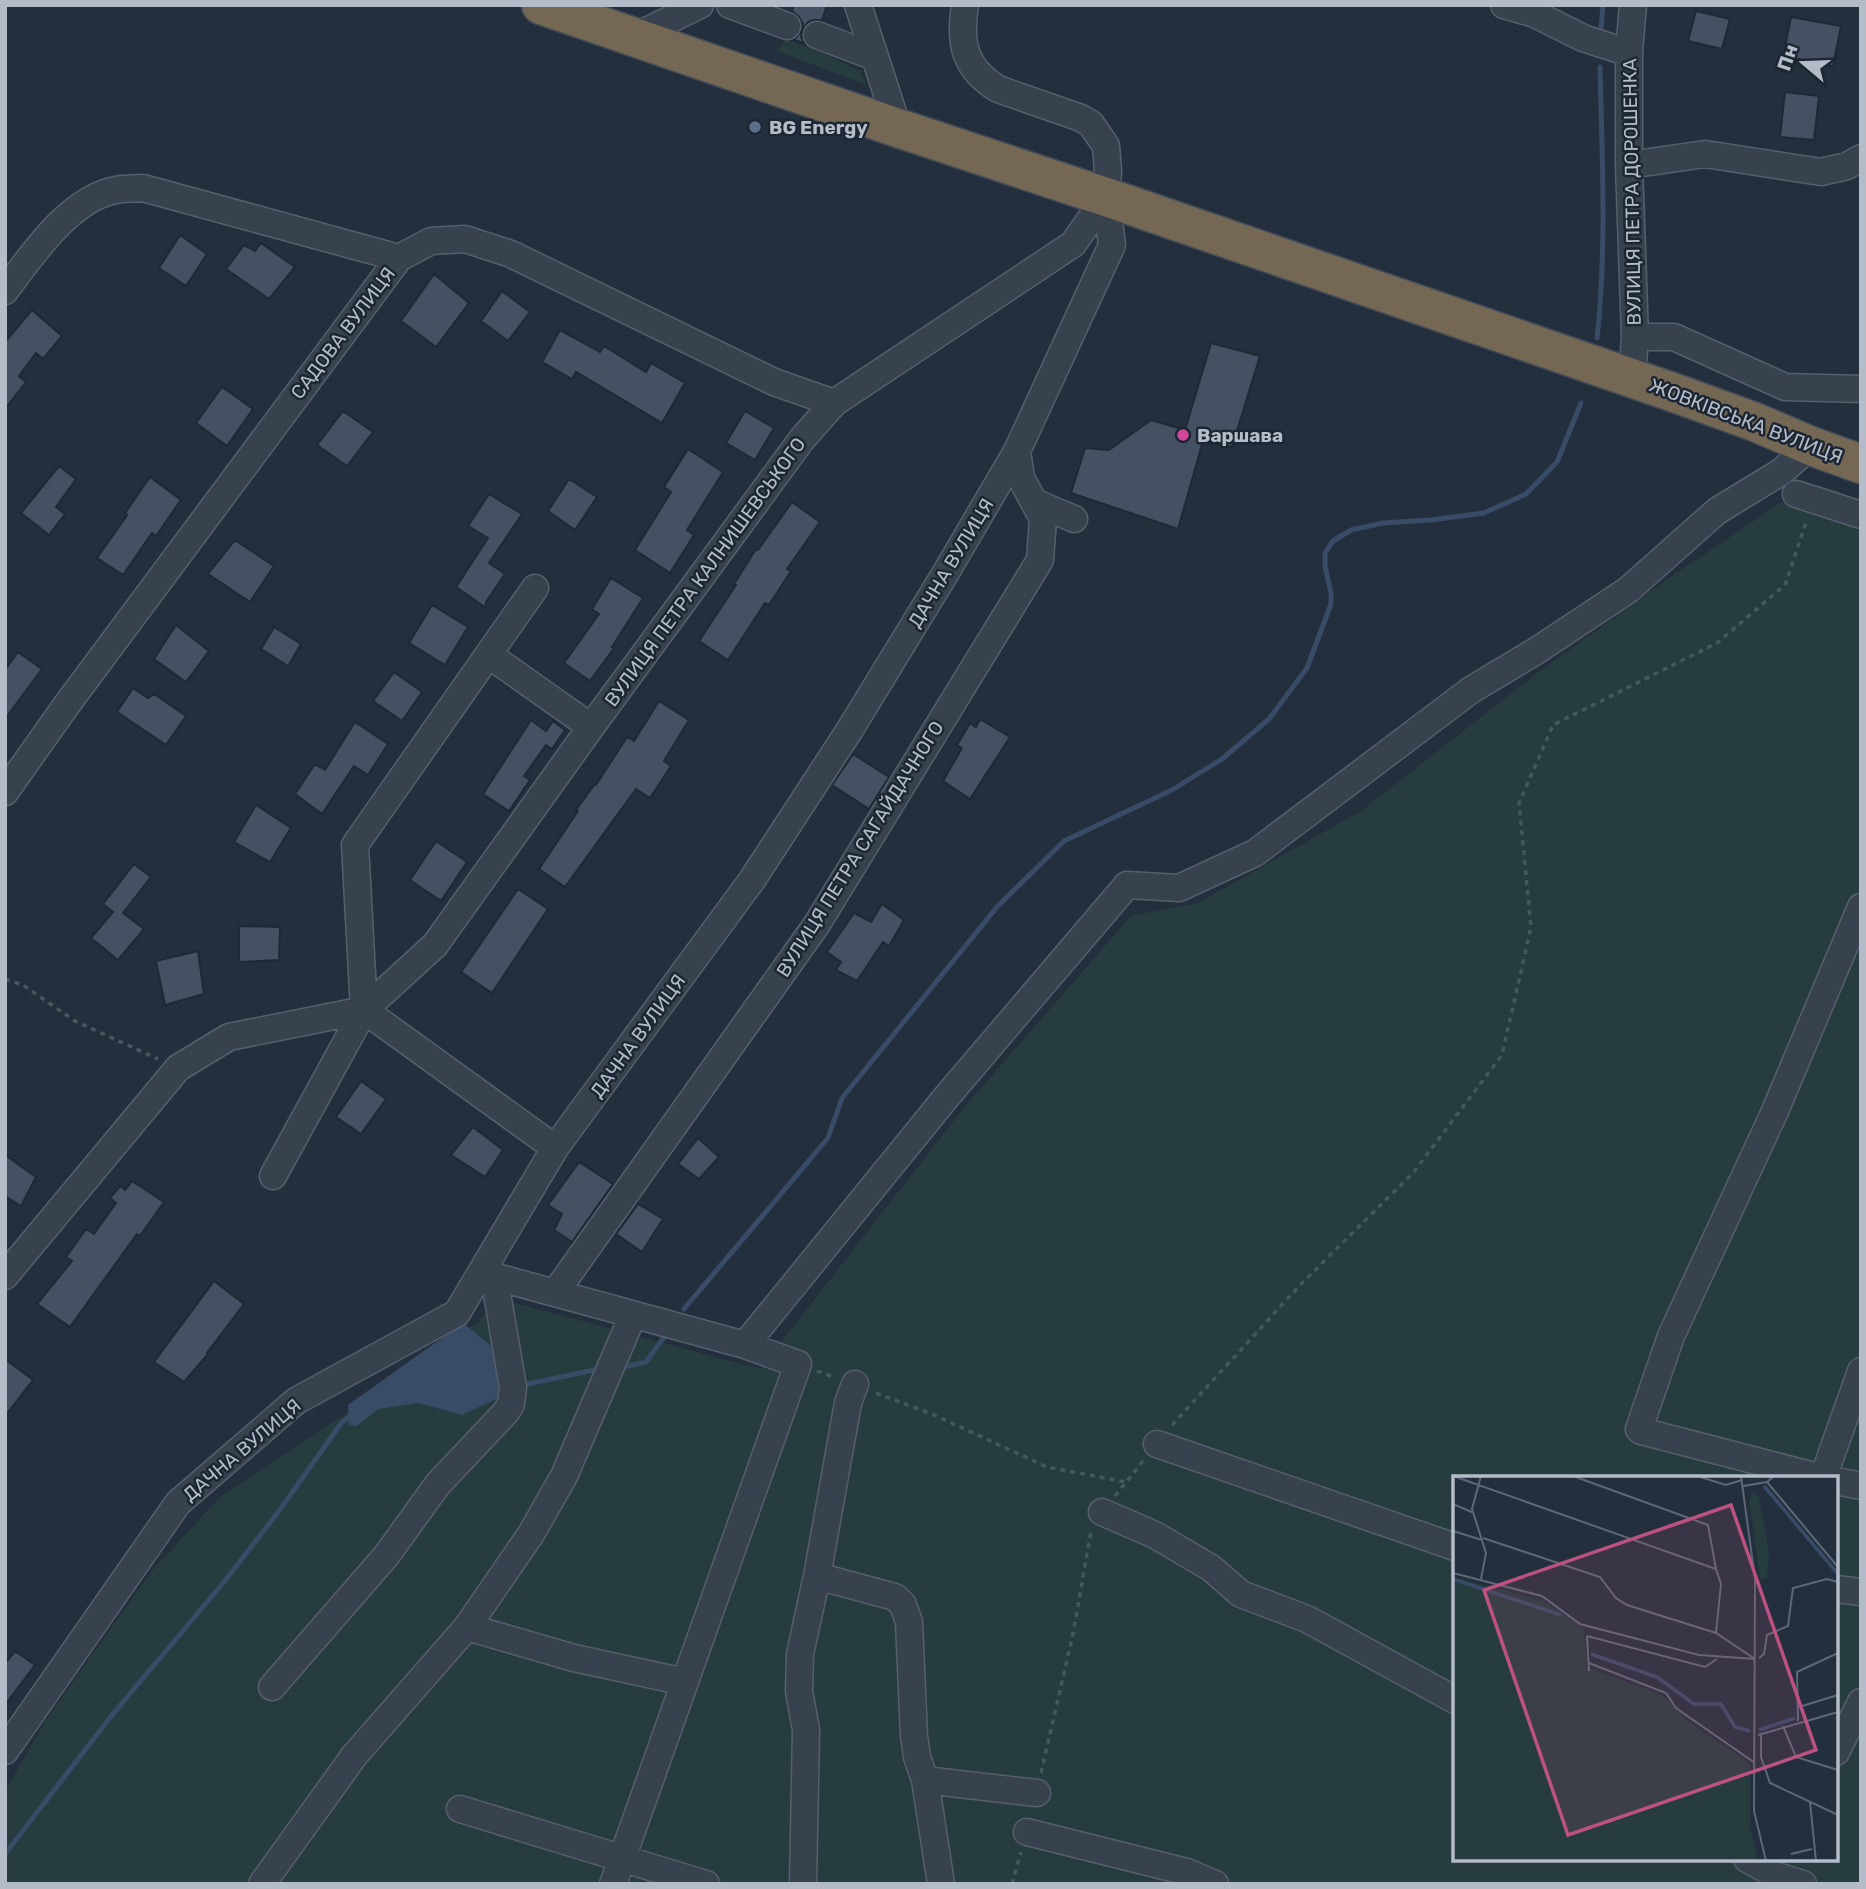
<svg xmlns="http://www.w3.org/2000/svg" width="1866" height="1889" viewBox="0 0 1866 1889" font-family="Rubik,sans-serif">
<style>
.green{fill:#263c3f;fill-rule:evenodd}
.water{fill:#394c67}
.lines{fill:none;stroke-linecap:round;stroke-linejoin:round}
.stream{stroke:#394c67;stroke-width:5}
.building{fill:#455162;stroke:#1f2835;stroke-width:2}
.minor-casing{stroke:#565f6c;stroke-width:29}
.highway-casing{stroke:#434c59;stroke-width:41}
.path{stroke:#44595c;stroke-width:3.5;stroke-dasharray:5 5;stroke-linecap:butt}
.minor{stroke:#38414e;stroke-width:26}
.highway{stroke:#746855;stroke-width:38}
.service-dot{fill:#5c6f8a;stroke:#1d2633;stroke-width:2.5}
.hotel-dot{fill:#d1479c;stroke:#1d2633;stroke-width:2.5}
.labels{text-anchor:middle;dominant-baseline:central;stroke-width:5;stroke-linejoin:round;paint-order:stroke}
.poi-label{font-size:19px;font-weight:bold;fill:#b4bcc9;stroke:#1d2633;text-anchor:start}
.street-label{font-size:19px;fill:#b4bcc9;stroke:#1d2633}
.inset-river{fill:none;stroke:#394c67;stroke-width:3.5}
.inset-road{fill:none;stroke:#5e6776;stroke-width:2}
.view{fill:#bd5182;fill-opacity:0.15;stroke:#bd5182;stroke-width:3.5}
.inset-edge{fill:none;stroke:#b4bcc9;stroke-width:3.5}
</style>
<rect width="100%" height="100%" fill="#242f3e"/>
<path class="green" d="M786 39 820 52 860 71 867 85 777 51Z
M1821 485 1861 501V1884H5V1791L46 1720 151 1572 219 1498 423 1362 480 1320 500 1299 760 1369 967 1104 1131 916 1198 903 1361 811 1540 671 1675 574 1779 504ZM1455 1478H1836V1859H1455Z"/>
<path class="water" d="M463 1323 494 1348 500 1397 462 1415 418 1403 378 1409 357 1426 349 1425 348 1405Z"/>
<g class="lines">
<path class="stream" d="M1601 29 1603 5
M1597 338C1607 248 1602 157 1600 67
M684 1309 828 1138 842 1098 997 907 1064 841 1172 790 1222 759 1269 719 1307 668 1331 604V593L1325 566V553L1333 541 1351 530 1383 523 1431 520 1484 513 1526 494 1557 462 1581 403
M619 1368 646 1362 667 1333
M523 1385 594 1370
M5 1854 112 1715 224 1582 279 1511 342 1422 352 1415"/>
</g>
<path class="building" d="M794 5H827L822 20H814L808 22 803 29 801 37 804 43 794 40 801 32 803 24 799 17 792 11Z
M1696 11 1730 19 1722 49 1688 41Z
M1791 17 1841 26 1833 66 1783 56Z
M1785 92 1819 96 1814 140 1780 137Z
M180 235 207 254 186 286 159 268Z
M261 243 295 267 269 299 226 269 244 245 255 251Z
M434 274 469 303 436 347 401 321Z
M502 291 530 312 508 341 481 321Z
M32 310 62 336 43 359 36 353 19 376 26 382 5 409V342Z
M560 330 600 352 604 346 646 372 651 363 685 383 662 423 576 372 572 379 542 362Z
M1211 343 1260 356 1232 447 1203 441 1178 529 1071 493 1085 448 1109 450 1151 420 1185 430Z
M222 387 253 409 227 446 196 423Z
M343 411 373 432 347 466 317 445Z
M745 411 774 428 755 460 726 443Z
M688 449 723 472 687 530 694 535 670 573 635 550 671 492 664 487Z
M59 466 76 479 56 507 65 514 49 535 21 513Z
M150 477 181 500 156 536 152 533 123 575 97 558 127 515 125 513Z
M569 479 597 497 575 530 548 511Z
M489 494 522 514 489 563 505 574 486 602V608L456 587 488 538 468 526Z
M792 502 820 522 787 569 791 571 769 605 765 603 728 660 699 641 736 585 734 584 756 549 758 550Z
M235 540 274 566 250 602 208 574Z
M611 578 643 598 612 647 614 648 590 681 564 663 599 614 592 609Z
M432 605 468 627 445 665 409 643Z
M176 625 209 651 186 682 154 659Z
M274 627 301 644 288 666 261 649Z
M18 652 42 669 5 719V670Z
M394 672 422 692 402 721 373 701Z
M133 688 148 698 154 694 186 716 166 745 117 712Z
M659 701 689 720 664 761 671 766 650 798 636 789 565 887 539 869 578 811 576 810 595 784 596 785 627 737 634 741Z
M980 719 1010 737 970 799 943 781 962 748 957 745 970 723 976 727Z
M531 720 546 731 553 721 565 730 552 749 546 745 524 776 530 780 509 811 483 794Z
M355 722 388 744 368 775 354 766 322 814 295 794 315 764 325 770Z
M853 754 889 777 869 809 832 785Z
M256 805 291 828 270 862 234 842Z
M436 841 467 862 441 901 410 880Z
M134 864 151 877 123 913 144 929 118 960 91 938 113 912 103 904Z
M518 889 548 909 492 993 461 972Z
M882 904 904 920 889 946 883 942 857 981 836 970 841 962 827 952 854 913 871 922Z
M239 926 280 927 279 960 239 962Z
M198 951 204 994 165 1005 156 961Z
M361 1081 386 1099 361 1134 336 1117Z
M473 1127 503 1150 485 1177 451 1155Z
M698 1138 719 1157 699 1179 678 1164Z
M5 1155 36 1177 21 1206 5 1196Z
M579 1162 613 1184 572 1242 554 1230 562 1214 548 1205Z
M132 1181 164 1202 140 1236 137 1234 70 1327 37 1304 72 1261 66 1257 86 1229 94 1234 116 1203 110 1198 120 1186 125 1190Z
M638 1204 663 1219 642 1252 616 1234Z
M214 1281 244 1304 207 1353 208 1354 184 1382 154 1362Z
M5 1359 33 1380 5 1416Z
M15 1651 35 1665 5 1705V1664Z"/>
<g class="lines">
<g class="minor-casing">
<path id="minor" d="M730 5 787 26
M858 5 875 57
M1504 5 1535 14 1583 38 1629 53
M817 35 875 57 898 128
M634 37 700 5
M1629 165 1705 154 1821 172 1847 166 1861 158
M5 291C31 256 70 198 116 190 125 188 134 189 143 188L399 258
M1635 337H1674L1785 387 1861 389
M1632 378 1635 337 1629 165V53L1633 5
M1796 494 1861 515
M1034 502 1074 519
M489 655 591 727
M5 792 68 703 399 258 431 241 465 239 511 254 774 382 834 403
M364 1010 355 845 535 588
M364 1010 555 1148
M273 1176 364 1010
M482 1273 745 1345 798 1364 613 1884
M5 1276 178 1068 229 1037 364 1010 435 945 591 727 802 439 834 403 1073 244 1106 197
M555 1293 817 924 1040 560 1043 519 1021 478 1017 451
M745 1345 948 1095 1127 885 1179 888 1255 853 1471 690 1536 651 1628 590 1717 511 1781 472 1811 446
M1157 1444 1455 1547
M1822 1478 1641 1431 1639 1429 1671 1336 1775 1111 1861 907
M1823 1478 1861 1371
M1836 1481 1861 1486
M1102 1512 1155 1535 1211 1568 1241 1594 1307 1619 1455 1700
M817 1576 891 1596 895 1597 903 1605 909 1622 914 1736 917 1757 925 1780 941 1884
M1836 1589 1861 1592
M467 1627 574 1658 685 1682
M272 1687 386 1556 438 1484 506 1412 511 1404 513 1387 494 1276
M5 1751 178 1503 296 1401 457 1313 555 1148 752 880 849 731 945 574 1017 451 1112 245 1106 197 1108 171 1106 146 1091 124 1081 118 998 89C964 68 959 43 965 5
M1836 1752 1861 1702
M925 1780 1037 1793
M460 1809 706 1884
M1027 1832 1187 1872 1215 1884
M1747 1859 1777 1876 1803 1884
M262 1884 354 1756 467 1627 531 1534 564 1476 633 1315
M803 1884 806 1730 799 1691 800 1654 817 1576 848 1403 855 1384"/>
</g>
<g class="highway-casing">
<path id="highway" d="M541 5 898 128 1106 197 1675 393 1755 422 1811 446 1861 464"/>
</g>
<path class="path" d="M5 979 23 985 75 1021 158 1059
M817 1371 836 1378
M876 1393 934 1415 1047 1467 1126 1482
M1172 1425 1302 1283 1413 1173 1502 1055 1531 927 1519 803 1553 725 1717 643 1785 585 1807 520
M1115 1496 1143 1461
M1041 1773 1073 1634 1091 1531
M1012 1884 1021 1852"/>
<use href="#minor" class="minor"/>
<use href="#highway" class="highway"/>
</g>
<circle class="service-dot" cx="755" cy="127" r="7"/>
<circle class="hotel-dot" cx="1183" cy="435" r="7"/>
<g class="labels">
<g class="poi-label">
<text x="769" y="127">BG Energy</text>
<text x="1197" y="435">Варшава</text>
</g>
<g class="street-label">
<text transform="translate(1632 192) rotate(-91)">ВУЛИЦЯ ПЕТРА ДОРОШЕНКА</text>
<text transform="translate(343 333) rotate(-53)">САДОВА ВУЛИЦЯ</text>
<text transform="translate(1746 421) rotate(21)">ЖОВКІВСЬКА ВУЛИЦЯ</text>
<text transform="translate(951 563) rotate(-59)">ДАЧНА ВУЛИЦЯ</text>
<text transform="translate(705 572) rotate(-54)">ВУЛИЦЯ ПЕТРА КАЛНИШЕВСЬКОГО</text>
<text transform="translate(860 849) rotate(-58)">ВУЛИЦЯ ПЕТРА САГАЙДАЧНОГО</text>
<text transform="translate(638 1036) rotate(-54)">ДАЧНА ВУЛИЦЯ</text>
<text transform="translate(242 1450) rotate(-40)">ДАЧНА ВУЛИЦЯ</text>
</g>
</g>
<g transform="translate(1453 1476)">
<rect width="385" height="385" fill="#242f3e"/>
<path d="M300 16 306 21 316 76 314 103H307L296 24ZM0 101 92 125 131 153 134 191 209 219 233 244 293 285 297 290V351L305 385H0Z" fill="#263c3f"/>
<path class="inset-river" d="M311 10 385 98M0 103 108 139M138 178 204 201 241 228H268L282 251 297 255M306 254 342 242"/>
<path class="inset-road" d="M0 0 263 93 268 108 263 157M28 0 19 33 33 77 28 103M120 0 255 49 263 93M244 0 273 9 289 4M288 0 302 103 301 335 313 385M314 6 385 91M290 10 314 6 321 0M0 28 21 37M0 55 29 64M30 62 147 101 163 122 174 129 263 157 302 183M0 97 89 120 127 148 246 179 302 183M134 160 252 191 264 183M134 160 136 195M306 182 311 178 314 159 335 150 340 112 374 103 385 106M136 187 213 217 223 232 302 287M346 231 385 219M345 245 344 196 385 177M330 250 343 281 385 294M305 259 385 236M308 259V281L317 307 385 339M357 326 363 385M338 378 359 373"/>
<path class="view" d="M278 29 363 274 115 359 31 114Z"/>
<rect width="385" height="385" class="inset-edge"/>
</g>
<rect width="1866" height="1889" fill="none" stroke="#b4bcc9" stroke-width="14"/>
<g transform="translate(1803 63) rotate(289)" stroke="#1d2633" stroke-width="5" paint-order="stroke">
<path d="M0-5L12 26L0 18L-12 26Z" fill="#b4bcc9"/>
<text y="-10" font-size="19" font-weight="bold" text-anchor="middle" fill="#b4bcc9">Пн</text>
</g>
</svg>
